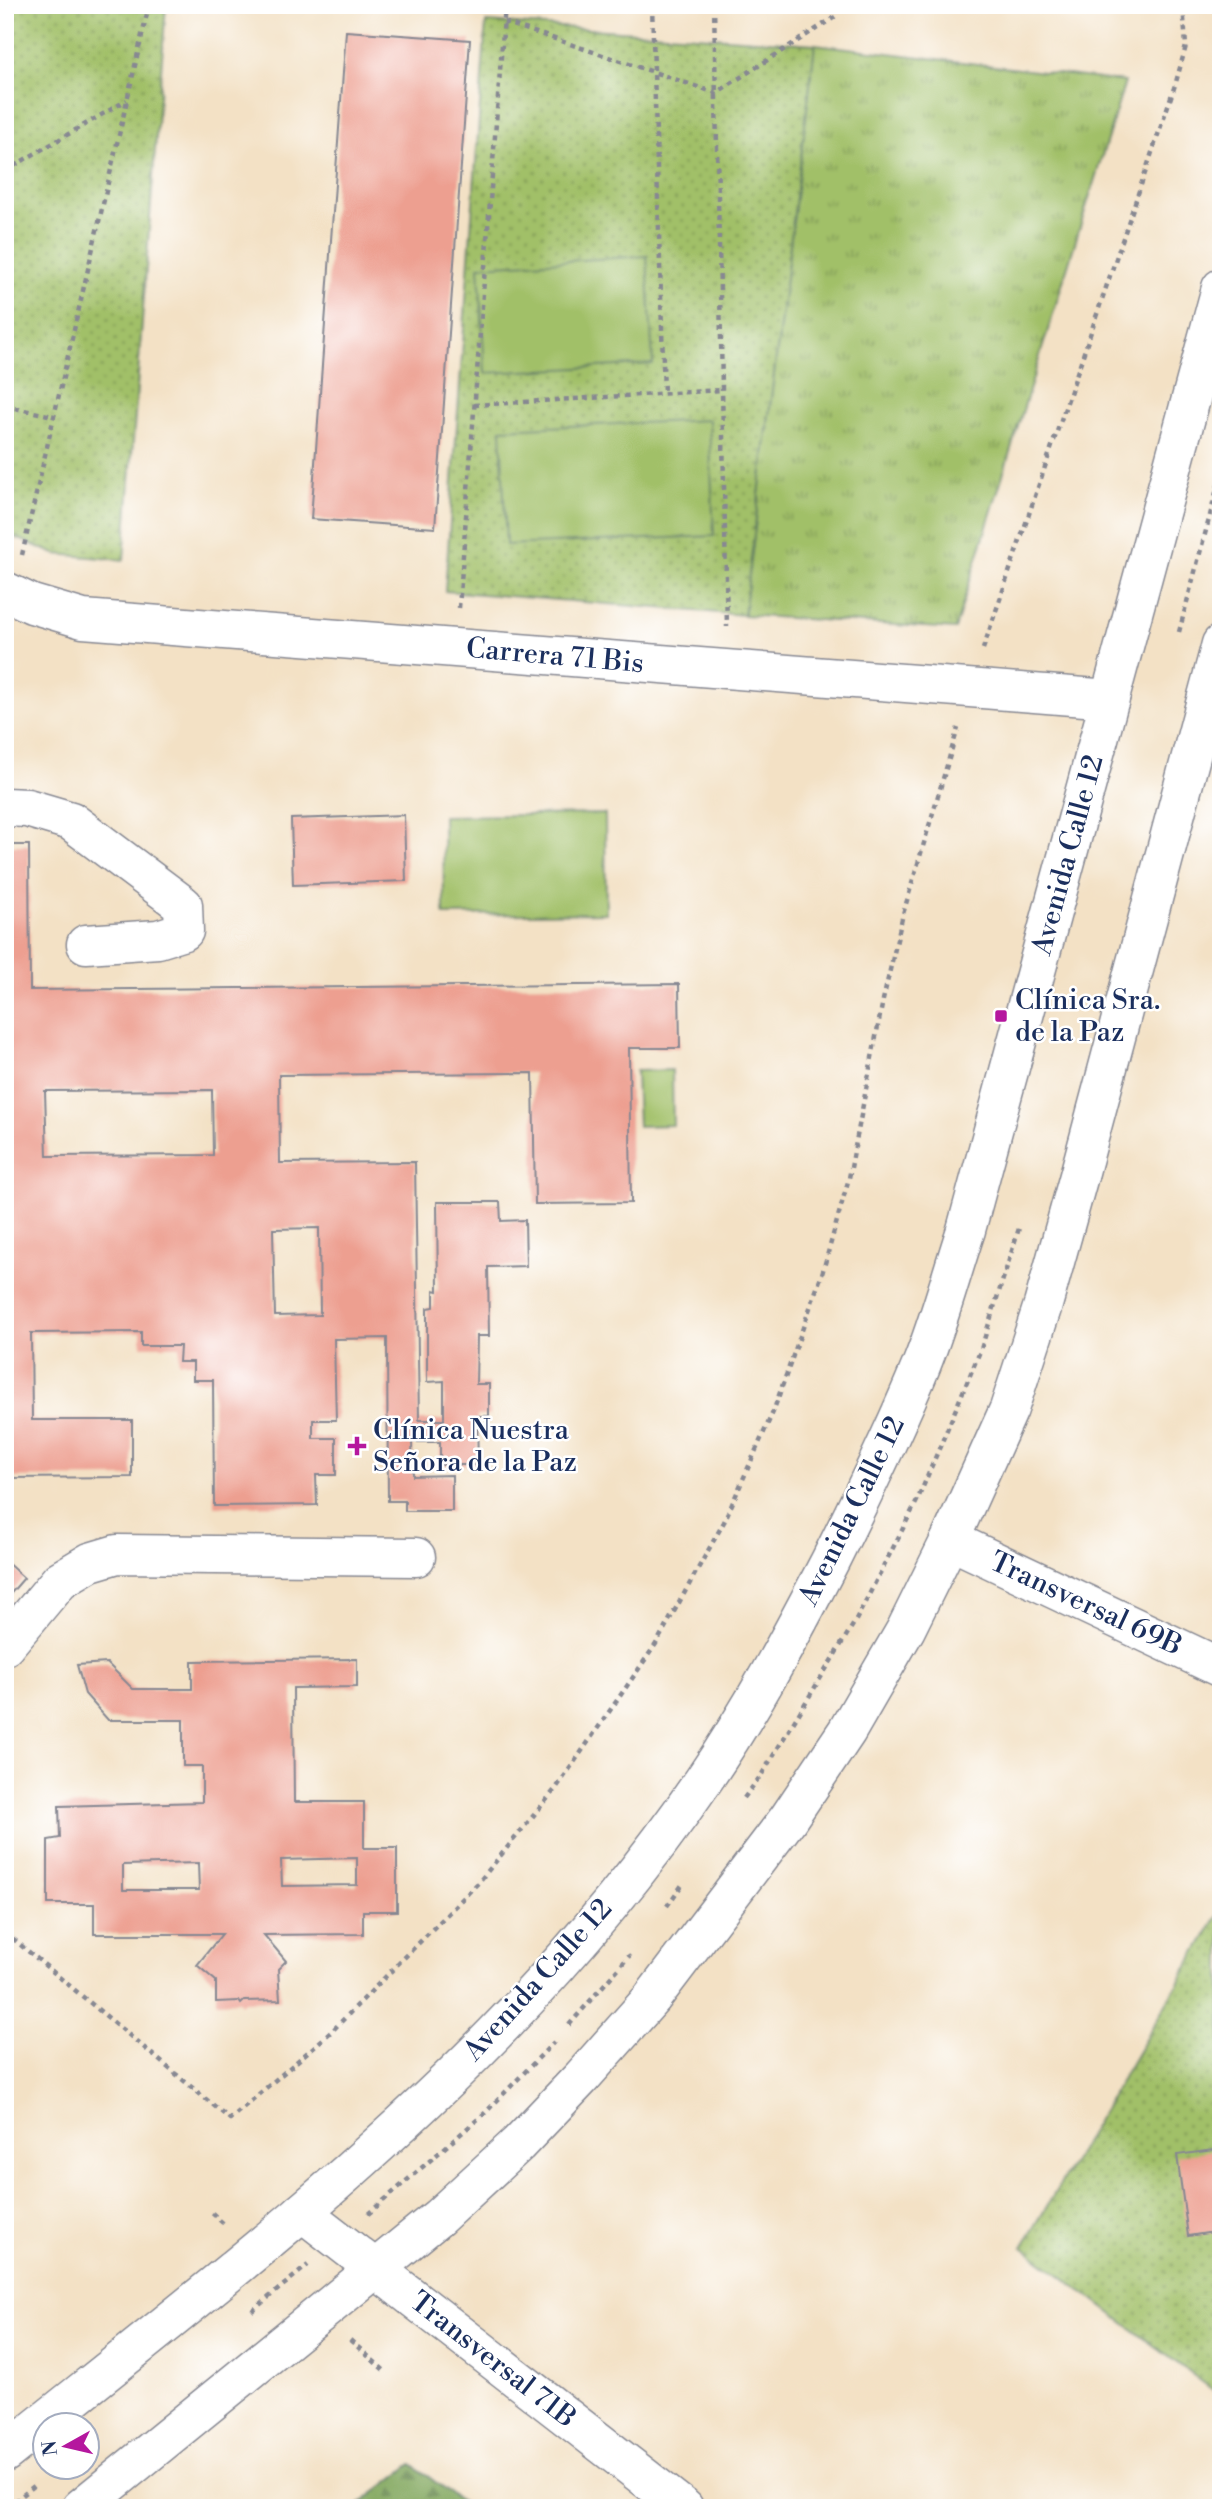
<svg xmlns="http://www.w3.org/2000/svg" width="1226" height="2513" viewBox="0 0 1226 2513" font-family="'Libre Bodoni',serif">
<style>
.grass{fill:url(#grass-tufts);stroke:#5e7863;stroke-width:2}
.forest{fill:url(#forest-firs);stroke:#4e6a5d;stroke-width:2}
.park{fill:url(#park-dots);stroke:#5e7863;stroke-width:2}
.pitch{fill:#a1c068;stroke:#5e7863;stroke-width:2}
.building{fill:#ed9f90;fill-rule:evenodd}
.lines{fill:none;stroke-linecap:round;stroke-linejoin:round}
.minor-casing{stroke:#878892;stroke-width:41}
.major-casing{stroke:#878892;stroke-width:41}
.path{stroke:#878892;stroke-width:4.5;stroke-dasharray:5 5;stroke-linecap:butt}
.minor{stroke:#fff;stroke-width:38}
.major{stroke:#fff;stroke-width:38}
.poi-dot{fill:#b5179e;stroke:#fff;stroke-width:2.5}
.labels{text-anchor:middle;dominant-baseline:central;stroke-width:5;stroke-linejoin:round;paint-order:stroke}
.street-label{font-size:28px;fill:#1b2f5e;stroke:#fff}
.poi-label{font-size:28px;fill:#1b2f5e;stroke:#fff;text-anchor:start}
</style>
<defs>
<pattern id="grass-tufts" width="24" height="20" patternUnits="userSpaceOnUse" patternTransform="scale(1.75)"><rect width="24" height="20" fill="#a1c068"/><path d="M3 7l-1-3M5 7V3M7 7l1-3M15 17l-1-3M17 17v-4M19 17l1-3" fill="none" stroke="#829c59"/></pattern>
<pattern id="forest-firs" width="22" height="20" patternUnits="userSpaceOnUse" patternTransform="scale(1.75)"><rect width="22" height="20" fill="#80a65c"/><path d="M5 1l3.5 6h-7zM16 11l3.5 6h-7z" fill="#68884f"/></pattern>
<pattern id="park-dots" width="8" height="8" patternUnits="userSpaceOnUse" patternTransform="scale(1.75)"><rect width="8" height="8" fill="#a1c068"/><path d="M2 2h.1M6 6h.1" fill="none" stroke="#829c59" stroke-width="1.8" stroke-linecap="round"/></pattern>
</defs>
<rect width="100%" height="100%" fill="#fff"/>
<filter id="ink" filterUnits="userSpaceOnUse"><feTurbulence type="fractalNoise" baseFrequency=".0143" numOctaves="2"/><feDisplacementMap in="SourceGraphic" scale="14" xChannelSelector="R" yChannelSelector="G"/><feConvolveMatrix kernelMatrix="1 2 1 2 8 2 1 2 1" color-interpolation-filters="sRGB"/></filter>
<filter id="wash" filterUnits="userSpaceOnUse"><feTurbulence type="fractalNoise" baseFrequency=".00686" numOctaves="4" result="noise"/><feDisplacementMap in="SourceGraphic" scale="28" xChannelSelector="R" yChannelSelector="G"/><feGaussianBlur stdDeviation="1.57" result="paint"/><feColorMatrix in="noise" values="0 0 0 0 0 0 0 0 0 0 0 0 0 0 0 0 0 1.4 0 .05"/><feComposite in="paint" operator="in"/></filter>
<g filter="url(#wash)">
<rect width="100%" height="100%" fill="#f3e1c5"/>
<path class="grass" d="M815 44 1125 82 955 629 744 615Z"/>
<path class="forest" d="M412 2464 469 2508H355Z"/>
<path class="park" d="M5 5H166L124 560 55 554 5 533Z
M486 22 815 44 744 615 445 591Z
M1221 1910V2396L1023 2247Z"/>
<path class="pitch" d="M647 256 653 364 485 373 479 266Z
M709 420 714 536 506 545 501 429Z
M605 814 606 913 444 915 443 816Z
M672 1070 673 1125 638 1126 636 1071Z"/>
<g id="blocks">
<path class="building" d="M346 31 470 40 435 528 311 519Z
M404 815 406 881 293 885 291 819Z
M5 845H29L30 990 679 984 680 1048H629L631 1203 535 1204 533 1073 279 1075 280 1163 415 1162 419 1420H444V1381L427 1382V1308L434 1307V1290L438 1291 437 1202H500L501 1221 525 1220 526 1266 488 1267 489 1336H477L476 1384H489V1416H477L478 1465H440V1442H412L413 1476 452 1475V1511H405V1501H388L387 1338 334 1339 336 1420H313V1438H336V1475H316L317 1505 214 1506 213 1380H193V1362H179L180 1346H141V1332L31 1333 32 1420H132V1477L5 1478ZM212 1090 213 1155 47 1156 45 1091ZM319 1228 320 1315 275 1316 273 1229Z
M5 1561 24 1578 5 1600Z
M357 1659V1687L293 1688 294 1802H364V1848H397V1911H363V1934L264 1935 286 1961 278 1969 280 2000 244 2001 241 2004 239 2001 216 2002V1981L197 1965 222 1934H94V1904H48V1840L60 1838 59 1806 202 1802V1766H183V1720H108L85 1694 77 1665 107 1663 133 1689H192V1661ZM357 1858V1885L282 1886 281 1860ZM198 1863 199 1890H123V1865Z
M1221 2149V2231L1188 2236 1177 2155Z"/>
</g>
</g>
<g filter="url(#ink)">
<use href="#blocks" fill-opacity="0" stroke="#878892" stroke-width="2"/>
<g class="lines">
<g class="minor-casing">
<path id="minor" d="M5 591 32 604 83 619 1110 699
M5 807 27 808 71 821 183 905 184 931 158 939 86 944
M950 1540 1221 1668
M5 1646 60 1580 90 1562 117 1554 416 1557
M302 2212 684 2508"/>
</g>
<g class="major-casing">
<path id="major" d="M5 2453C173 2318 345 2187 495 2033 570 1956 642 1870 703 1781 751 1711 791 1636 830 1561 862 1497 894 1432 921 1366 939 1322 951 1275 966 1230L1221 288
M81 2508 439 2217 518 2144 581 2078 652 1998 788 1819 847 1731 906 1629 950 1540 1009 1409 1043 1305 1080 1172 1221 644"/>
</g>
<path class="path" d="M652 5 664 394
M714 5 727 627
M504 22 716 93 838 15
M5 82 12 5
M5 171 127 100
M474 405 722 390
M5 406 53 416
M22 555 149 5
M459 608 505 5
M1179 632 1221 474
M983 649 1176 82 1186 46 1183 5
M744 1798 762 1774 856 1620 917 1501 981 1349 1020 1225
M667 1906 682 1885
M5 1932 230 2119 331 2032 478 1883 557 1787 656 1644 724 1522 773 1412 822 1274 849 1178 883 1000 903 914 958 728
M569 2025 630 1955
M212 2213 225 2225
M368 2214 485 2113 554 2042
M252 2311 308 2265
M350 2340 386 2372
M7 2508 34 2486"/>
<use href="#minor" class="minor"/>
<use href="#major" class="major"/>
</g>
</g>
<g class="poi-dot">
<rect x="994" y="1009" width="14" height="14" rx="3.5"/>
<path d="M353.5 1435.5h7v7h7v7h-7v7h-7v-7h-7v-7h7z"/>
</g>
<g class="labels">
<g class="street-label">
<text transform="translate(555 656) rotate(5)">Carrera 71 Bis</text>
<text transform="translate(1068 855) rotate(-75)">Avenida Calle 12</text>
<text transform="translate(852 1511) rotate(-64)">Avenida Calle 12</text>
<text transform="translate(1086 1604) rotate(25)">Transversal 69B</text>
<text transform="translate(538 1980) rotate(-48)">Avenida Calle 12</text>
<text transform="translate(493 2360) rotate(38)">Transversal 71B</text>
</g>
<g class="poi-label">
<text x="1015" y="1000">Clínica Sra.<tspan x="1015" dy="32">de la Paz</tspan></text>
<text x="373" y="1430">Clínica Nuestra<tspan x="373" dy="32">Señora de la Paz</tspan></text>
</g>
</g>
<rect width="1226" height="2513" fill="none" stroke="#fff" stroke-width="28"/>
<g transform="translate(66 2446) rotate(262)"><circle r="33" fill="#ffffff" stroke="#a4acbf" stroke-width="2"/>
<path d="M0-5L12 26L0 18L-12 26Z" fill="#b5179e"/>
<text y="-10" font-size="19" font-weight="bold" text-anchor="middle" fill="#1b2f5e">N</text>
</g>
</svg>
